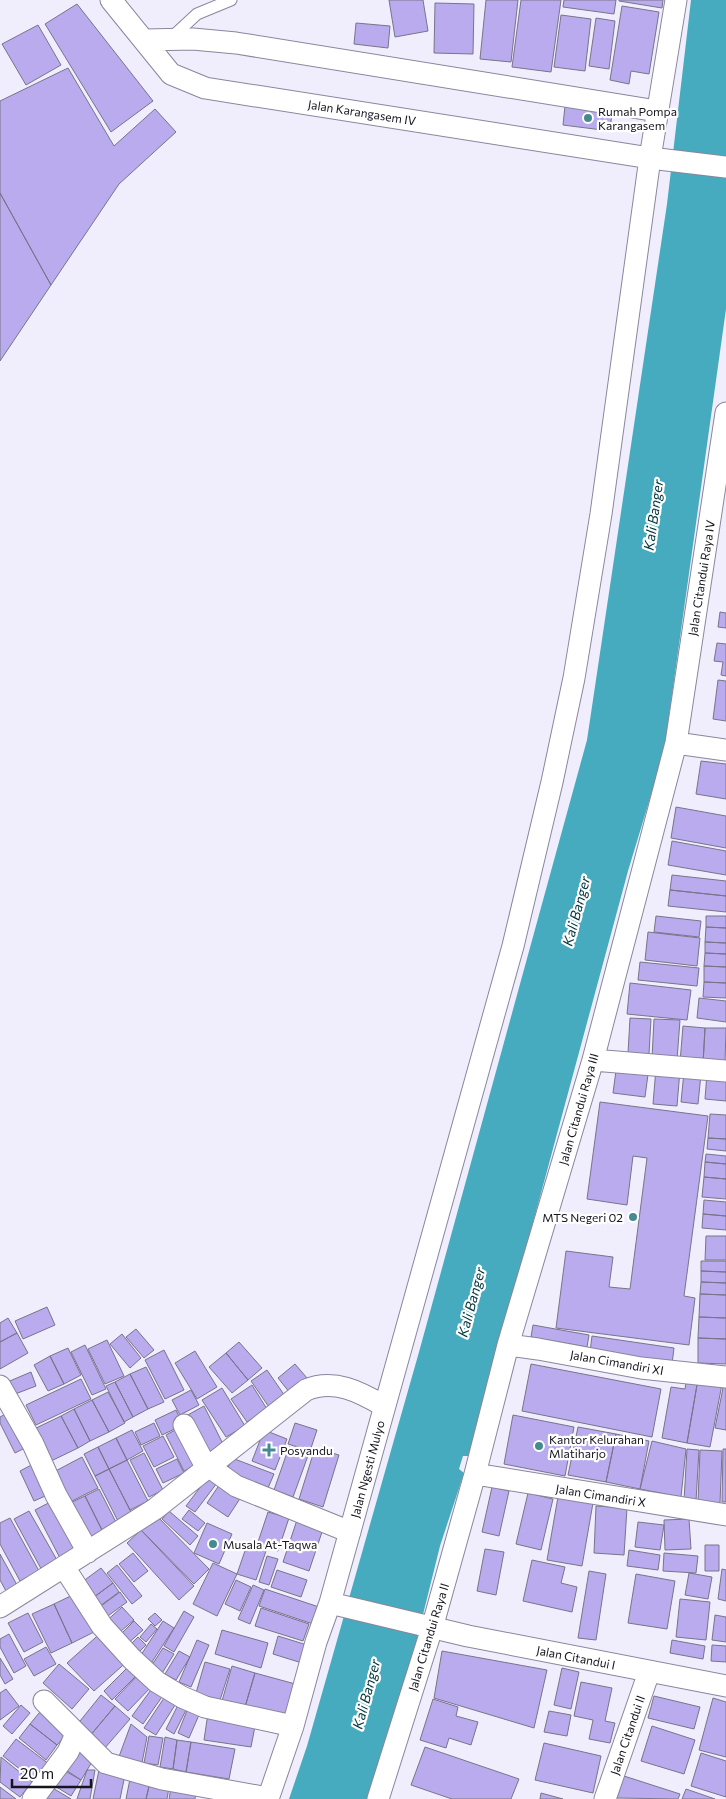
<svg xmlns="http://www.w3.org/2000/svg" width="726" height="1799" viewBox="0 0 726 1799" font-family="Commissioner,sans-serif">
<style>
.water{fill:#46abbe}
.building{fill:#b9abee;stroke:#78748a}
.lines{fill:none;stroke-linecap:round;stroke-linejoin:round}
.service-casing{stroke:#8a869c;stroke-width:13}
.minor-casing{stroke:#8a869c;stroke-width:23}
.service{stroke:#fff;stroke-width:11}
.minor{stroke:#fff;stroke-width:21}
.poi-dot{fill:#448b90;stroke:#fff;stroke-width:2}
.labels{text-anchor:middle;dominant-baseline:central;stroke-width:4.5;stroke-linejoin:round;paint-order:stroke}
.poi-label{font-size:12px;fill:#16141d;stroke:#fff;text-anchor:start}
.street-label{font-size:12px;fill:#16141d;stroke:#fff}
.water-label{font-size:14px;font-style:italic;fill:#02343c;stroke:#fff}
</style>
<rect width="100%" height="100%" fill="#f0eefd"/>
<path class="water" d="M691 0H726V309L664 752 628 871 470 1456H463L459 1469 464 1473 440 1546 406 1683 369 1799H289L307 1746 419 1352 587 740 667 204Z"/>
<path class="building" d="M389 0H423L428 31 395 37Z
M486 0H518L511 62 480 59Z
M521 0H561L551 72 512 67Z
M564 0H616L614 14 563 7Z
M619 0H663L662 8 619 1Z
M435 3 474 4 473 54 434 53Z
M77 4 153 101 111 132 45 24Z
M622 6 659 12 649 74 631 71 629 84 610 80Z
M561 15 591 19 585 71 554 67Z
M596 18 615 21 609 69 589 66Z
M356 23 390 26 388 48 354 44Z
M38 25 61 65 26 85 2 44Z
M68 68 114 146 155 109 176 132 119 184 51 285 0 193V101Z
M565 106 612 112 610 131 563 125Z
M0 193 51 285 0 361Z
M720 612 726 613V628L718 627Z
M717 643 726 644V676L721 675 723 662 714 661Z
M718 680 726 681V721L713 719Z
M701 761 726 764V799L696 794Z
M676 807 726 816V848L671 838Z
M672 841 726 851V875L668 865Z
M672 875 726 881V896L670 890Z
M670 890 726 896V912L668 906Z
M656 916 701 921 699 937 654 932Z
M706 916H726V928L706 927Z
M706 927 726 928V943L705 942Z
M648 932 700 938 697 966 645 960Z
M705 942 726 943V954L705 953Z
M705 953 726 954V967L704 966Z
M640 962 699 968 697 986 638 980Z
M704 966 726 967V983L704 982Z
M704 982 726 983V998L703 997Z
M630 983 691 990 687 1020 627 1014Z
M699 998 726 1001V1022L697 1018Z
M630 1018 651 1019 649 1054 628 1053Z
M654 1019 680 1020 677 1060 652 1058Z
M683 1026 705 1028 703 1064 680 1062Z
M705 1028H726L725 1064H703Z
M617 1063 649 1067 645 1097 613 1093Z
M656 1068 680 1070 677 1106 653 1104Z
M684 1072 701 1074 698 1104 681 1102Z
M707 1073 726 1075V1101L705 1099Z
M600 1102 708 1116 684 1296 695 1298 689 1345 556 1328 566 1251 613 1257 609 1287 630 1289 647 1158 633 1156 627 1205 587 1199Z
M710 1114 726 1115V1139L708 1138Z
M708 1138 726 1139V1151L707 1149Z
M706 1154 726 1156V1164L705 1162Z
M705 1162 726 1164V1179L704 1177Z
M704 1177 726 1179V1199L702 1197Z
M704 1200 726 1202V1216L703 1214Z
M703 1214 726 1216V1230L702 1228Z
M706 1236H726V1260H705Z
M701 1261H726V1272L701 1271Z
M701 1271 726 1272V1283L701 1282Z
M701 1282 726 1283V1295L700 1294Z
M700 1294 726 1295V1318L699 1317Z
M47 1307 55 1325 23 1339 15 1321Z
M699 1317 726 1318V1339L698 1338Z
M8 1318 17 1333 0 1342V1323Z
M533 1325 589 1335 587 1347 531 1337Z
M136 1329 154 1350 144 1358 126 1337Z
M17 1333 28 1353 0 1369V1342Z
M122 1334 141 1358 130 1368 110 1344Z
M592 1336 674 1348 672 1364 590 1352Z
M698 1338 726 1339V1364L698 1363Z
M107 1340 124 1376 105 1384 88 1349Z
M239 1342 262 1368 248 1380 226 1353Z
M85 1345 106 1389 92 1395 71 1352Z
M68 1348 81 1375 64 1384 50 1356Z
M164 1350 184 1390 165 1399 145 1360Z
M195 1351 217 1387 197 1399 175 1363Z
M226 1353 248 1380 232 1393 209 1367Z
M50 1356 64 1384 48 1391 34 1365Z
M295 1364 307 1378 290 1393 278 1378Z
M531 1364 661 1389 652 1437 522 1411Z
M146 1367 164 1402 148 1409 130 1374Z
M267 1370 287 1399 271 1410 251 1381Z
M31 1372 36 1386 10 1396 5 1383Z
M130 1374 148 1409 133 1417 115 1382Z
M687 1377 698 1379 687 1443 662 1438 671 1387 685 1389Z
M81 1379 91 1399 36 1425 26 1405Z
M698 1379 722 1384 710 1447 687 1443Z
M115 1382 133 1417 124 1422 106 1386Z
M724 1383H726V1430L715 1428Z
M252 1385 267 1409 247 1422 231 1399Z
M222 1388 245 1426 226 1437 202 1400Z
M191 1390 199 1405 180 1415 172 1400Z
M108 1392 125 1423 109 1432 92 1400Z
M92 1400 109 1432 90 1441 74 1409Z
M204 1406 225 1448 208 1457 186 1416Z
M74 1409 90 1441 78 1448 61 1416Z
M13 1410 31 1445 15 1453 0 1423V1417Z
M176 1410 183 1425 162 1435 155 1420Z
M513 1415 574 1427 565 1476 504 1464Z
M61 1416 78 1448 49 1462 32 1430Z
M154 1423 160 1436 141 1445 135 1432Z
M295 1423 317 1430 310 1451 288 1444Z
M578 1427 616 1434 606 1482 568 1475Z
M177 1429 197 1465 184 1471 166 1435Z
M132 1430 143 1451 127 1460 116 1438Z
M264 1430 287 1439 275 1470 252 1461Z
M616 1434 649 1441 640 1489 606 1482Z
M163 1436 174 1457 154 1467 143 1446Z
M116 1438 127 1460 109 1469 98 1447Z
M652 1441 686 1449 681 1497 640 1489Z
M98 1447 109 1469 95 1476 84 1454Z
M289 1447 309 1453 293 1497 274 1490Z
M315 1448 339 1455 323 1507 299 1499Z
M687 1449 699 1450 696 1501H684Z
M723 1449H726V1502H722Z
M700 1450 722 1451 720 1503 698 1502Z
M144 1453 163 1490 149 1497 130 1460Z
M82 1457 98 1488 64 1505 48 1475Z
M232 1458 274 1474 268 1488 226 1472Z
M177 1459 184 1473 163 1483 156 1469Z
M127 1460 148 1501 130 1510 109 1469Z
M37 1462 52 1493 34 1501 20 1471Z
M109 1469 133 1516 119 1523 95 1476Z
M208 1477 217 1483 195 1512 186 1506Z
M222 1481 243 1494 228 1517 207 1503Z
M492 1487 509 1491 499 1536 482 1532Z
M99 1489 119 1528 105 1536 85 1496Z
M528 1493 553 1499 541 1550 516 1544Z
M85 1496 105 1536 88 1543 68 1504Z
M558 1497 593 1503 582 1566 547 1560Z
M56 1499 83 1551 62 1562 35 1510Z
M596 1506 627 1508 624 1555 594 1553Z
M189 1510 205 1523 198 1531 182 1519Z
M29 1511 61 1567 45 1576 14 1519Z
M169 1511 198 1536 190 1545 162 1519Z
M268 1512 289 1518 278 1551 257 1545Z
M156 1515 209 1569 194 1584 141 1530Z
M10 1518 39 1571 20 1581 0 1544V1523Z
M689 1519 691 1549 665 1550 664 1520Z
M297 1520 323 1529 309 1571 283 1562Z
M638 1522 664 1525 660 1550 635 1547Z
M207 1523 232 1534 219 1564 194 1553Z
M141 1530 194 1586 179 1600 127 1543Z
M247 1545 266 1551 256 1580 237 1574Z
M705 1545H719V1571H705Z
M485 1549 504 1552 496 1595 477 1591Z
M629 1550 660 1555 658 1570 627 1566Z
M133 1553 148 1571 134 1582 119 1564Z
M664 1553 698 1556 696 1573 663 1571Z
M0 1554 17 1585 6 1591 0 1580Z
M267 1556 278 1559 269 1585 259 1582Z
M532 1560 565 1567 561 1583 577 1587 572 1612 523 1601Z
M213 1563 237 1574 217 1616 193 1604Z
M117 1565 142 1596 132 1604 107 1573Z
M101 1568 113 1583 90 1600 78 1585Z
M722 1569 726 1570V1601L718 1599Z
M277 1570 307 1580 301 1597 271 1587Z
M589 1571 606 1574 596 1640 578 1638Z
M689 1573 712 1577 708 1599 685 1595Z
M636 1574 675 1581 667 1629 628 1623Z
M236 1580 251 1587 240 1611 225 1604Z
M113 1583 119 1592 96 1609 90 1600Z
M253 1585 264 1590 250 1624 238 1619Z
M265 1589 319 1607 313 1624 259 1606Z
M79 1592 98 1630 72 1643 54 1604Z
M120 1592 127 1602 101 1621 94 1611Z
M680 1599 710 1602 706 1640 676 1637Z
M54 1604 72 1643 51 1653 32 1614Z
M122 1607 134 1620 114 1637 103 1624Z
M261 1608 309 1624 303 1641 255 1626Z
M184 1611 194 1617 174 1652 164 1646Z
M28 1613 43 1642 24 1652 8 1623Z
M155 1613 162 1620 155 1626 148 1619Z
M715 1615 726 1617V1642L712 1640Z
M134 1621 143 1630 126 1645 118 1637Z
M163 1621 174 1628 150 1665 139 1658Z
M151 1624 157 1629 146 1642 140 1637Z
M104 1630 130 1659 94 1691 67 1663Z
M222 1630 268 1643 261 1668 215 1654Z
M9 1634 26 1666 14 1673 0 1647V1639Z
M278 1636 307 1645 302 1663 273 1654Z
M138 1637 146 1645 135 1656 127 1648Z
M197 1640 209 1645 191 1687 179 1682Z
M672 1640 705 1646 703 1659 670 1653Z
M712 1645 726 1646V1662L711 1661Z
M46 1647 56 1664 34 1676 24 1659Z
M163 1648 174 1654 161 1675 150 1668Z
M179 1651 190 1657 176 1680 165 1674Z
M442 1651 547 1670 534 1728 434 1698Z
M0 1658 13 1679 5 1684 0 1675Z
M205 1662 230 1669 220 1700 196 1693Z
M59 1664 89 1689 72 1709 43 1683Z
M131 1664 140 1672 112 1700 104 1691Z
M232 1666 255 1673 245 1707 222 1701Z
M562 1668 579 1672 571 1709 554 1705Z
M140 1673 153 1685 128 1711 115 1699Z
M255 1673 299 1685 288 1719 245 1707Z
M581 1682 612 1688 605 1721 615 1723 610 1743 589 1739 593 1720 574 1716Z
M153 1687 164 1694 143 1724 132 1716Z
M6 1689 19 1706 0 1720V1693Z
M101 1695 115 1706 89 1737 76 1726Z
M166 1695 177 1702 156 1735 144 1728Z
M654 1696 700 1707 694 1729 648 1718Z
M713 1698 726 1702V1757L699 1750Z
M433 1699 458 1707 456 1716 478 1722 471 1745 449 1738 446 1748 420 1740Z
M179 1703 187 1708 174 1734 166 1729Z
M190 1703 202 1708 189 1738 178 1733Z
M21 1705 30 1713 12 1734 3 1726Z
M115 1706 130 1719 104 1749 89 1737Z
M44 1707 71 1729 57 1745 30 1724Z
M549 1711 571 1715 567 1736 544 1732Z
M208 1713 256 1721 251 1747 204 1740Z
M30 1724 57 1745 46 1760 19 1738Z
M131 1724 147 1737 141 1768 117 1762Z
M652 1726 695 1740 684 1774 641 1761Z
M149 1736 163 1738 158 1765 144 1763Z
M165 1737 177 1740 173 1769 160 1767Z
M16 1739 49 1764 35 1781 3 1756Z
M177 1740 191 1742 186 1772 173 1769Z
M191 1742 235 1749 229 1779 186 1772Z
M76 1743 95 1757 81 1780 60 1766Z
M544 1743 601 1756 593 1793 535 1780Z
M425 1747 519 1779 511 1799H452L411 1785Z
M701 1753 726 1761V1797L691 1786Z
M1 1757 32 1782 20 1797 0 1782Z
M60 1768 81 1780 71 1796 50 1783Z
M87 1770H95L90 1799H77Z
M99 1770 125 1775 120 1799H93Z
M131 1774 151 1778 146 1799H126Z
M624 1776 680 1794 678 1799 617 1798Z
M151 1778 170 1782 167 1799H146Z
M172 1782 197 1786 195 1799H169Z
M46 1784 71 1799H46Z
M0 1787 16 1799H0Z
M686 1789 715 1799H682Z
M541 1793 563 1799H540Z"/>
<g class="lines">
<g class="service-casing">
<path id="service" d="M170 39 197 14 231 0"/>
</g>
<g class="minor-casing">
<path id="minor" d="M111 0 171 74 205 88 650 158 726 167
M145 40 193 39 236 43 657 111
M676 743 726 750
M593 1060 726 1071
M508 1345 538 1349 641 1368 726 1377
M0 1386 33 1444 56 1495 88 1552
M184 1425 204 1463 236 1486 350 1532
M475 1474 726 1515
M64 1567 102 1626 132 1659 157 1682 182 1697 205 1707 293 1726
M330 1603 468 1636 726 1686
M0 1607 155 1509 306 1390C334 1378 360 1392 384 1406
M44 1701 106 1763 162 1779 268 1798
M33 1799 68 1752 76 1734
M268 1799 293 1726 316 1642 330 1603 513 946 552 782 574 678 601 514 650 158 676 0
M378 1799 432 1628 475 1474 508 1345 593 1060 676 743 726 413
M605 1799 649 1672"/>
</g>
<use href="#service" class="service"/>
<use href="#minor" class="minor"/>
</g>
<g class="poi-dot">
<circle cx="588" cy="118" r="5"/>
<circle cx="633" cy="1217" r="5"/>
<circle cx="539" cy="1446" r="5"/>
<path d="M266.5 1442.5h5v5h5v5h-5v5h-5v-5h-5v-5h5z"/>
<circle cx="213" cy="1544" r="5"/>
</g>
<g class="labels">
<g class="poi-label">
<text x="598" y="111">Rumah Pompa<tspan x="598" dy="14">Karangasem</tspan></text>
<text x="623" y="1217" text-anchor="end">MTS Negeri 02</text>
<text x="549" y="1439">Kantor Kelurahan<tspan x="549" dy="14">Mlatiharjo</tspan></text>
<text x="280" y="1450">Posyandu</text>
<text x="223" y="1544">Musala At-Taqwa</text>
</g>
<g class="street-label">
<text transform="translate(362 112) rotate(9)">Jalan Karangasem IV</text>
<text transform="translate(701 578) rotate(-81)">Jalan Citandui Raya IV</text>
<text transform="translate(578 1109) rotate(-74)">Jalan Citandui Raya III</text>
<text transform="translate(617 1362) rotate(10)">Jalan Cimandiri XI</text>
<text transform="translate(367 1469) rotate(-75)">Jalan Ngesti Mulyo</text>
<text transform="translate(601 1495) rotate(9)">Jalan Cimandiri X</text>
<text transform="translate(428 1637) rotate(-73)">Jalan Citandui Raya II</text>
<text transform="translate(576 1657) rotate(11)">Jalan Citandui I</text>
<text transform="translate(627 1735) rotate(-71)">Jalan Citandui II</text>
</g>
<g class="water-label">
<text transform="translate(653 515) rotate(-82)">Kali Banger</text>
<text transform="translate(576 911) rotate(-75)">Kali Banger</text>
<text transform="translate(471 1302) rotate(-75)">Kali Banger</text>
<text transform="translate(366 1694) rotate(-75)">Kali Banger</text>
</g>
</g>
<path d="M12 1779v8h79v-8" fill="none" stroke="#16141d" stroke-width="2.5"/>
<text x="20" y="1779" font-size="15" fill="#16141d" stroke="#ffffff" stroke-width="4" paint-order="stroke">20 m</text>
</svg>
